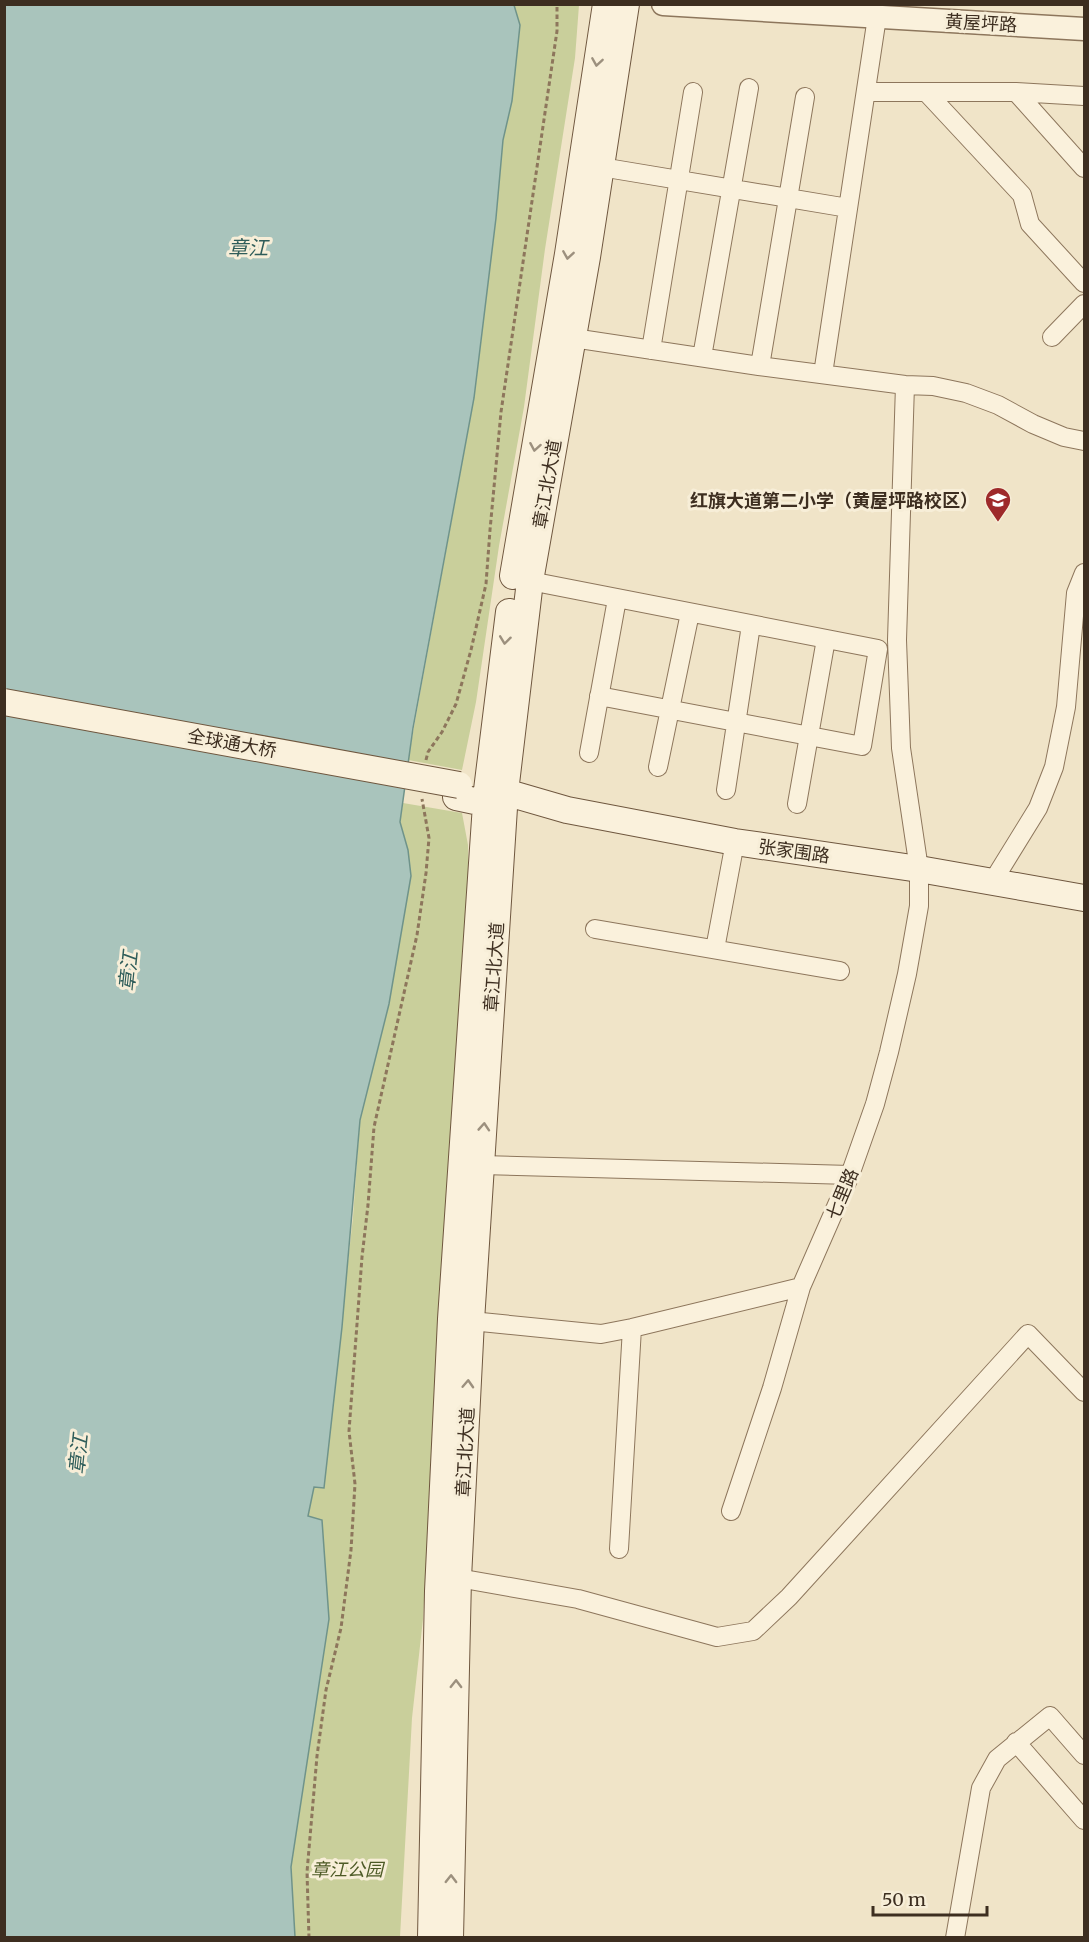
<svg xmlns="http://www.w3.org/2000/svg" width="1089" height="1942" viewBox="0 0 1089 1942" font-family="Merriweather,'Noto Sans SC',serif">
<style>
.green{fill:#c9cf9b}
.water{fill:#a9c4bc;stroke:#6f938a;stroke-width:1.5}
.lines{fill:none;stroke-linecap:round;stroke-linejoin:round}
.minor-casing{stroke:#8d765c;stroke-width:20}
.tertiary-casing{stroke:#8d765c;stroke-width:25}
.secondary-casing{stroke:#6f573f;stroke-width:28}
.path{stroke:#8d765c;stroke-width:3;stroke-dasharray:4.5 3;stroke-linecap:butt}
.minor{stroke:#faf1dc;stroke-width:18}
.tertiary{stroke:#faf1dc;stroke-width:22}
.secondary{stroke:#faf1dc;stroke-width:26}
.secondary-bridge-casing{stroke:#6f573f;stroke-width:28;stroke-linecap:butt}
.secondary-bridge{stroke:#faf1dc;stroke-width:26}
.oneway{stroke:#9c907e}
.labels{text-anchor:middle;dominant-baseline:central;stroke-width:6;stroke-linejoin:round;paint-order:stroke}
.street-label{font-size:18px;fill:#3d2e20;stroke:#f7eed8}
.poi-label{font-size:18px;font-weight:bold;fill:#3d2e20;stroke:#f7eed8;text-anchor:end}
.park-label{font-size:18px;font-style:italic;fill:#4d5a26;stroke:#f7eed8}
.water-label{font-size:20px;font-style:italic;fill:#2f5d5a;stroke:#f7eed8}
</style>
<rect width="100%" height="100%" fill="#f0e4c8"/>
<path class="green" d="M514 5H579L575 58 545 249 524 407 499 546 476 702 462 770 408 760 474 398 496 218 503 140 512 101 520 25Z
M403 803 462 813 468 845 469 889 440 1305 423 1619 412 1718 400 1937 295 1938 291 1867 329 1619 308 1517 314 1486 323 1488 353 1217 360 1120 389 1004 408 850 400 822Z"/>
<path class="water" d="M5 5H514L520 25 512 101 503 140 496 218 474 398 413 728 400 822 408 850 411 876 389 1004 360 1120 342 1327 324 1488 314 1487 308 1516 322 1520 329 1619 291 1867 295 1937 5 1938Z"/>
<g class="lines">
<g class="minor-casing">
<path id="minor" d="M866 92H1016L1084 96
M1016 92 1084 168
M927 93 1022 195 1030 224 1084 283
M601 167 848 208
M1052 337 1084 304
M573 338 759 366 905 385 933 386 966 393 998 405 1033 424 1064 437 1084 441
M651 350 693 92
M702 357 749 88
M760 366 805 97
M823 374 877 17
M530 581 878 649 862 746 599 696
M589 753 617 599
M658 767 690 613
M726 790 751 625
M797 804 826 639
M993 881 1038 808 1054 767 1066 707 1076 593 1084 573
M595 929 840 971
M715 949 735 842
M481 1165 850 1175
M471 1321 601 1334 632 1328 801 1287
M731 1511 772 1388 801 1287 850 1175 875 1104 889 1052 907 974 919 906V869L901 748 897 640 905 385
M619 1549 632 1328
M458 1578 578 1599 717 1637 753 1631 789 1597 1028 1334 1084 1392
M1016 1742 1084 1820
M955 1938 981 1788 997 1759 1050 1716 1084 1755"/>
</g>
<g class="tertiary-casing">
<path id="tertiary" d="M663 4 1084 29"/>
</g>
<g class="secondary-casing">
<path id="secondary" d="M513 576 568 254 606 4
M489 790 505 792 567 810 735 842 919 869 1084 898
M456 797 503 807
M431 1938 438 1591 451 1319 487 790 509 612
M450 1938 458 1578 471 1321 505 792 530 581 587 257 626 4"/>
</g>
<path class="path" d="M426 760 428 752 442 732 456 704 471 650 486 584 490 530 501 412 557 31V4
M309 1938 307 1872 317 1756 326 1690 341 1628 351 1550 355 1484 349 1431 362 1257 368 1205 374 1127 417 935 426 873 429 838 422 799"/>
<use href="#minor" class="minor"/>
<use href="#tertiary" class="tertiary"/>
<use href="#secondary" class="secondary"/>
<g class="secondary-bridge-casing">
<path id="secondary-bridge" d="M4 702 459 785"/>
</g>
<use href="#secondary-bridge" class="secondary-bridge"/>
</g>
<defs><path id="oneway-chevron" d="M-2-3.5L2.5 0L-2 3.5" fill="none" stroke-width="1.6" stroke-linecap="round" stroke-linejoin="round" transform="scale(1.5)"/></defs>
<g class="oneway">
<use href="#oneway-chevron" transform="translate(597 62) rotate(99)"/>
<use href="#oneway-chevron" transform="translate(568 255) rotate(99)"/>
<use href="#oneway-chevron" transform="translate(535 447) rotate(100)"/>
<use href="#oneway-chevron" transform="translate(505 640) rotate(97)"/>
<use href="#oneway-chevron" transform="translate(484 1127) rotate(-86)"/>
<use href="#oneway-chevron" transform="translate(468 1384) rotate(-87)"/>
<use href="#oneway-chevron" transform="translate(456 1684) rotate(-89)"/>
<use href="#oneway-chevron" transform="translate(451 1879) rotate(-89)"/>
</g>
<defs>
<g id="school-pin" transform="scale(1.35)"><path d="M0 17L-7.5 6A9.5 9.5 0 1 1 7.5 6Z" fill="#9e2a2b" stroke="#f7eed8"/><path d="M0-5L7-2L0 1L-7-2ZM-4 1L0 2.5L4 1V4Q0 6-4 4Z" fill="#fff"/></g>
</defs>
<g fill-rule="evenodd">
<use href="#school-pin" x="998" y="500"/>
</g>
<g class="labels">
<g class="street-label">
<text transform="translate(981 23) rotate(3)">黄屋坪路</text>
<text transform="translate(547 484) rotate(-80)">章江北大道</text>
<text transform="translate(232 743) rotate(10)">全球通大桥</text>
<text transform="translate(794 851) rotate(8)">张家围路</text>
<text transform="translate(494 967) rotate(-86)">章江北大道</text>
<text transform="translate(842 1194) rotate(-67)">七里路</text>
<text transform="translate(465 1452) rotate(-87)">章江北大道</text>
</g>
<g class="poi-label">
<text x="978" y="500">红旗大道第二小学（黄屋坪路校区）</text>
</g>
<g class="park-label">
<text x="347" y="1869">章江公园</text>
</g>
<g class="water-label">
<text x="248" y="247">章江</text>
<text transform="translate(128 971) rotate(-84)">章江</text>
<text transform="translate(78 1454) rotate(-84)">章江</text>
</g>
</g>
<rect width="1089" height="1942" fill="none" stroke="#3d2e20" stroke-width="12"/>
<path d="M873 1906v9h114v-9" fill="none" stroke="#3d2e20" stroke-width="3"/>
<text x="882" y="1906" font-size="18" fill="#3d2e20" stroke="#f7eed8" stroke-width="4.5" paint-order="stroke">50 m</text>
</svg>
